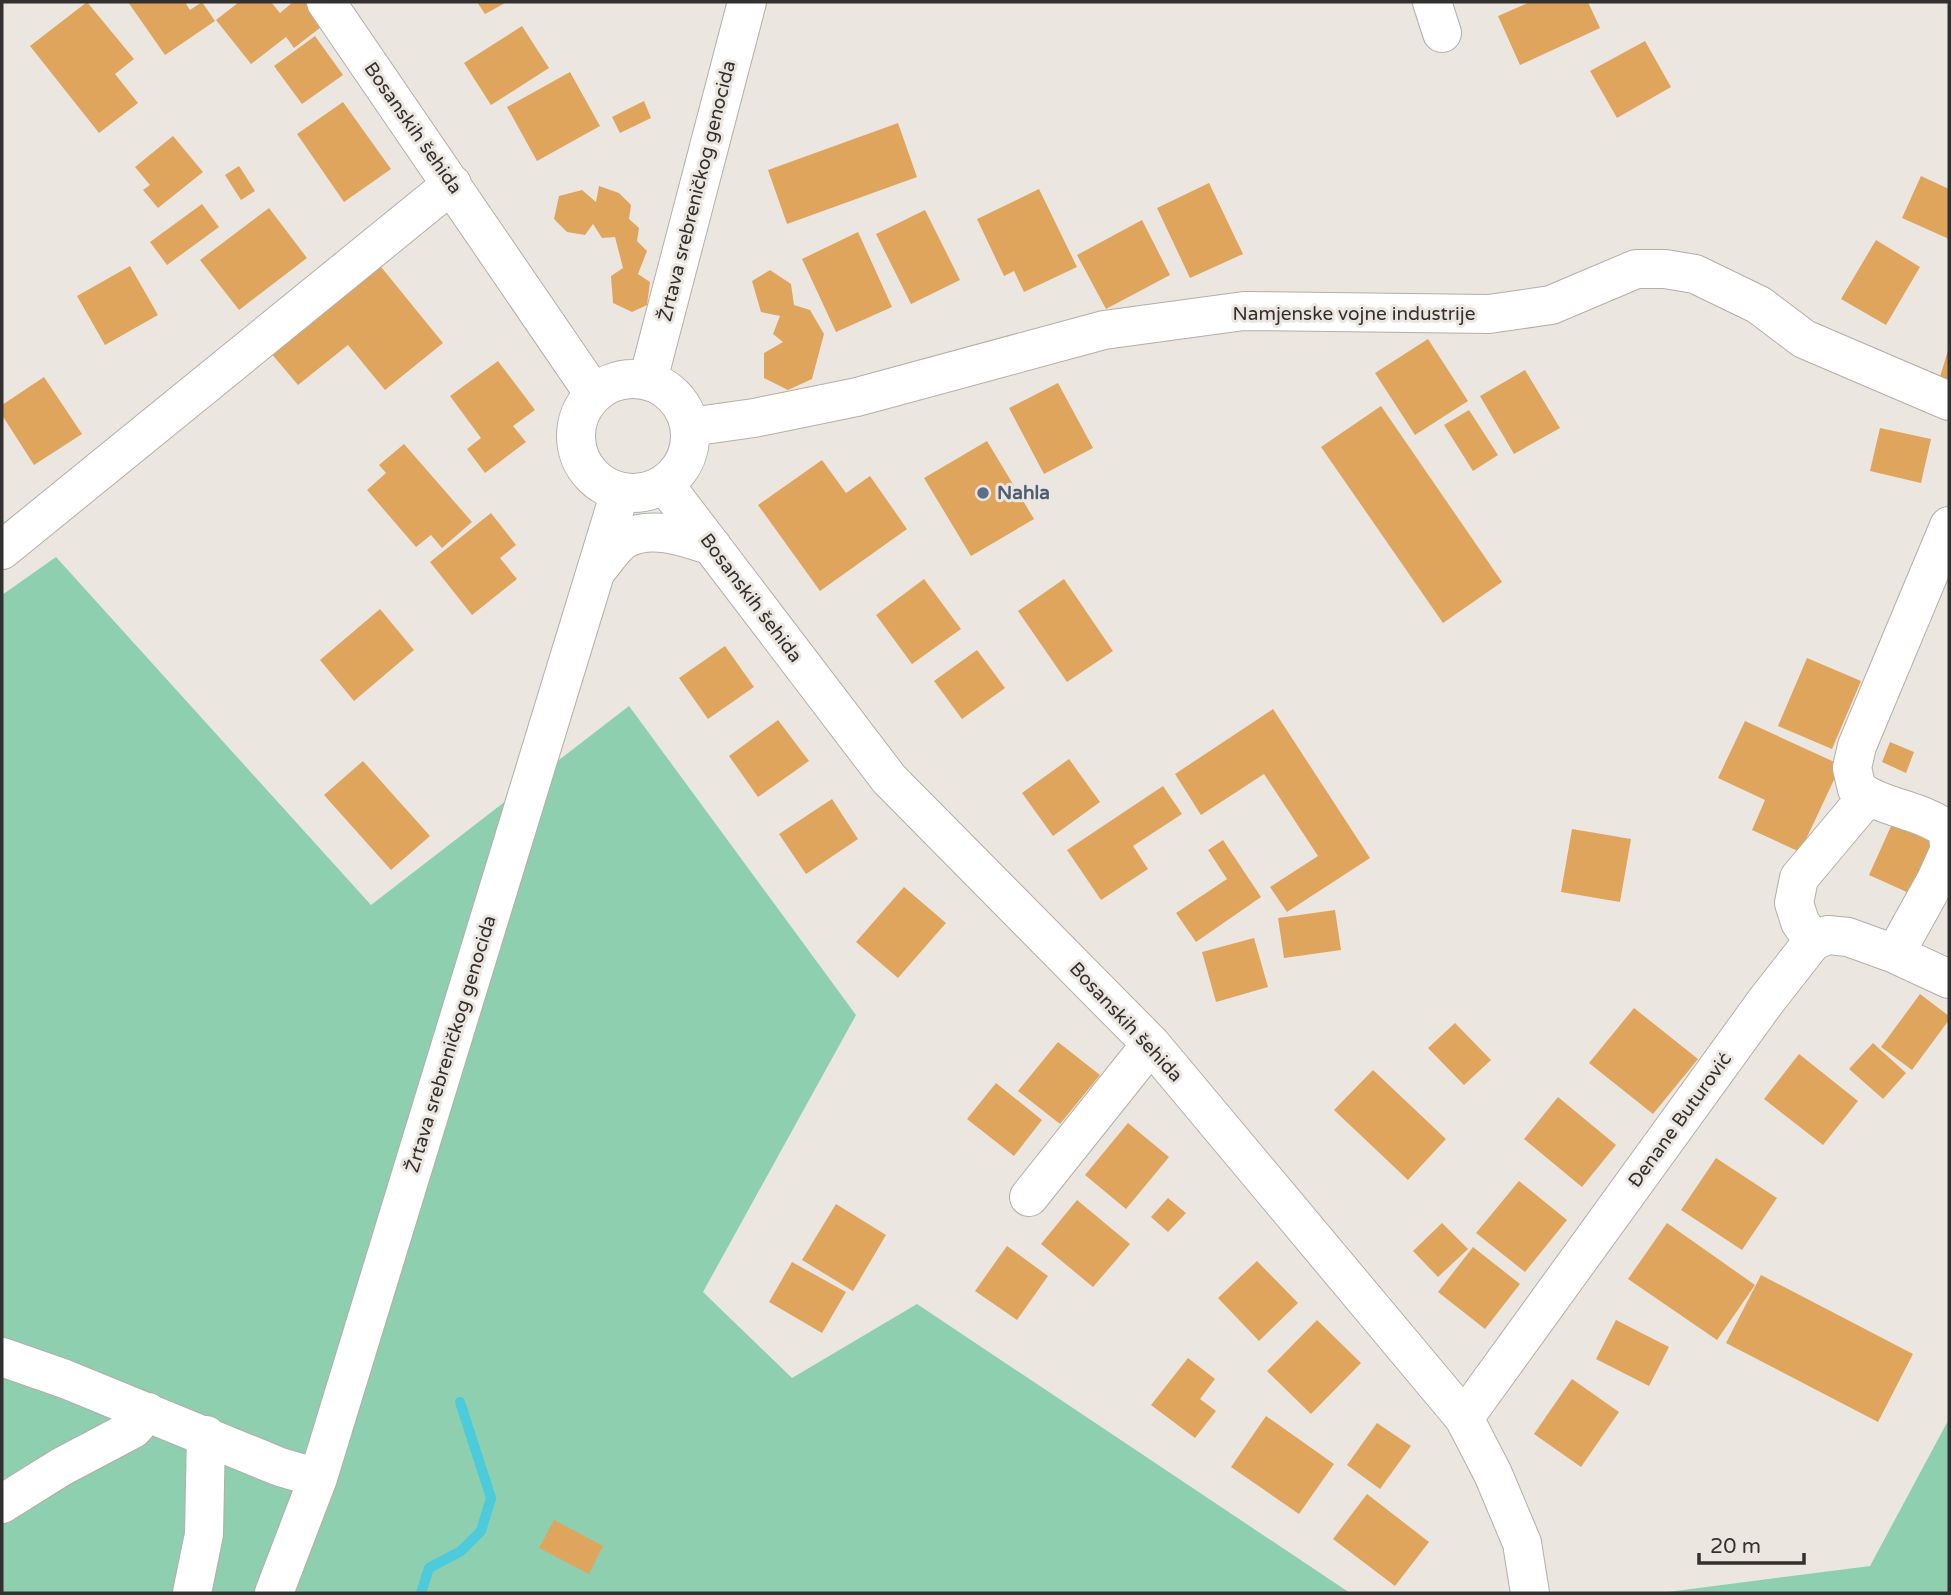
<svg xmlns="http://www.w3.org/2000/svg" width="1951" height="1595" viewBox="0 0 1951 1595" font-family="'Varela Round',sans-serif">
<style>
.green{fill:#8dcfaf}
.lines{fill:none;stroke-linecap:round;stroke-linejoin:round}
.stream{stroke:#4bcbdb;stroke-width:10}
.building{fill:#dfa55d}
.minor-casing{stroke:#b4aea9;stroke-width:40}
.minor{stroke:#fff;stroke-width:38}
.service-dot{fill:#5c6f8a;stroke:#ece6e1;stroke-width:2.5}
.labels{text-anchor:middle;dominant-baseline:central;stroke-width:6;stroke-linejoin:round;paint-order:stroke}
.street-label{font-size:19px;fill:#33312f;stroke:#ece6e1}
.service-label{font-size:19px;font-weight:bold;fill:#4e5e75;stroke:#ece6e1;text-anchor:start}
</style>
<rect width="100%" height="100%" fill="#ece6e1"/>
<path class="green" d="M56 557 371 905 629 706 856 1015 703 1292 792 1378 917 1304 1350 1593H2V595Z
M1949 1419V1593H1660L1870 1566Z"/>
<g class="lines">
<path class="stream" d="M421 1593 429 1568 461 1551 481 1531 491 1498 460 1402"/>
</g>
<path class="building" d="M87 2 134 59 115 74 138 103 99 133 30 46Z
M128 2H185L190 10 202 2 215 21 165 55Z
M239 2H271L280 13 293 2H308L325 24 294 48 286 37 251 64 216 20Z
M477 2H507L485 14Z
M1530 2H1588L1600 28 1520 65 1498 16Z
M522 26 549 68 491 105 464 63Z
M315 36 343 75 302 104 274 66Z
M1645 41 1671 87 1617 118 1590 71Z
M570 72 600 126 537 161 507 107Z
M644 101 651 118 620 133 612 117Z
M343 102 391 169 344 202 297 134Z
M898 123 917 177 787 224 768 170Z
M173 136 203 172 158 208 143 190 150 185 135 167Z
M239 166 255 191 241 200 225 175Z
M1921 176 1949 189V239L1902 218Z
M1209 183 1243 254 1190 278 1157 208Z
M599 186 619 193 631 205 629 219 639 228 637 241 647 251 638 274 650 282 647 305 632 312 613 303 611 276 623 268 615 237 602 238 593 224 585 235 567 232 554 219 559 196 582 190 596 202Z
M1039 189 1077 267 1024 292 1014 271 1004 276 977 219Z
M202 204 219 227 167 265 150 242Z
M269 208 307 258 239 310 200 260Z
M925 210 960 280 911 304 876 234Z
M1142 220 1170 275 1106 309 1077 255Z
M858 232 892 307 836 332 802 259Z
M1876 240 1920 267 1886 325 1841 299Z
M373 257 443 343 385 390 348 345 298 385 265 346Z
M130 266 158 315 105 345 77 296Z
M770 270 791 284 794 305 810 310 824 334 812 379 788 390 764 378V353L783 342 773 334 780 316 761 312 752 281Z
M1428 339 1468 401 1415 435 1375 373Z
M1949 347V380L1940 377Z
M498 361 535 410 513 426 526 442 485 473 467 449 481 438 450 396Z
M1525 370 1560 428 1514 454 1480 396Z
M44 377 82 434 34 465 2 415V405Z
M1058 383 1093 448 1044 474 1009 408Z
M1381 406 1502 582 1443 623 1321 447Z
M1469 410 1498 455 1473 471 1444 425Z
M1880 428 1931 439 1921 483 1870 471Z
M987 441 1034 519 971 556 924 478Z
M404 444 472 522 442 548 431 535 416 547 367 490 386 473 379 465Z
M822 460 846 493 870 476 907 529 820 591 758 505Z
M491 513 516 545 500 558 517 579 472 615 430 562Z
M924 579 961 629 912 664 876 615Z
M1064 579 1113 651 1067 682 1018 611Z
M380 609 414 650 354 701 320 660Z
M725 646 754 687 708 719 679 678Z
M977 650 1005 688 962 719 934 681Z
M1807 658 1861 681 1832 749 1778 726Z
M1273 709 1370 858 1287 912 1270 887 1318 856 1264 774 1201 815 1175 774Z
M778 720 809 761 758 797 729 756Z
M1745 721 1841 765 1800 852 1752 830 1765 800 1718 778Z
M1890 742 1914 752 1906 773 1882 762Z
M1069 759 1100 802 1053 836 1022 793Z
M363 761 430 836 391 870 324 795Z
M1163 786 1182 814 1133 846 1148 869 1101 900 1067 850Z
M832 799 858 839 806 874 779 834Z
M1892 824 1943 847 1920 898 1869 875Z
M1572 829 1631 839 1620 902 1561 892Z
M1223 840 1261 897 1196 942 1176 913 1227 879 1208 850Z
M904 887 946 923 898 978 856 942Z
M1335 910 1341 950 1284 958 1278 918Z
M1254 938 1268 987 1216 1002 1202 952Z
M1920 994 1949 1016V1020L1912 1070 1881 1047Z
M1634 1008 1698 1059 1653 1114 1589 1063Z
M1455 1023 1491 1060 1464 1085 1428 1048Z
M1058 1042 1100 1075 1060 1124 1018 1091Z
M1873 1043 1906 1073 1883 1099 1849 1069Z
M1799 1054 1858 1101 1823 1145 1764 1099Z
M1373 1070 1446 1139 1408 1180 1334 1110Z
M996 1083 1042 1120 1014 1156 967 1119Z
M1558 1097 1616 1145 1582 1187 1524 1139Z
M1128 1123 1169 1157 1126 1209 1085 1175Z
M1716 1158 1777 1198 1742 1250 1681 1210Z
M1519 1181 1567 1220 1525 1272 1476 1233Z
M1168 1198 1186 1213 1168 1232 1151 1217Z
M1077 1200 1130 1244 1093 1287 1041 1244Z
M836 1204 886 1235 853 1291 802 1260Z
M1442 1223 1468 1249 1438 1277 1413 1251Z
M1667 1223 1755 1285 1717 1340 1628 1279Z
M1007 1246 1048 1276 1017 1320 975 1291Z
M1473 1247 1520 1284 1485 1329 1438 1292Z
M1257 1261 1298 1303 1259 1341 1218 1298Z
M792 1262 846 1292 822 1333 769 1302Z
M1761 1275 1913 1354 1878 1422 1726 1343Z
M1317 1320 1361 1363 1311 1414 1267 1371Z
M1616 1320 1669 1347 1649 1386 1596 1359Z
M1188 1358 1215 1379 1200 1399 1216 1411 1195 1438 1151 1405Z
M1572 1379 1619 1412 1581 1467 1534 1434Z
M1266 1416 1334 1464 1299 1514 1231 1467Z
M1377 1423 1411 1446 1380 1489 1347 1465Z
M1367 1494 1429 1542 1395 1586 1333 1539Z
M554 1520 603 1546 589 1574 539 1548Z"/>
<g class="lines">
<g class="minor-casing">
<path id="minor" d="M326 2 594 394
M1432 2 1442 33
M576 436a57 57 0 1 1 114 0a57 57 0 1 1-114 0Z
M648 380 747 2
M690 427 754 418 857 397 1104 330 1244 311 1489 314 1551 305 1636 269H1665L1695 274 1759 305 1804 339 1949 401
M665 485 889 779 1151 1044 1464 1418 1493 1474 1522 1543 1530 1593
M1949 526 1857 746 1852 768 1857 789C1884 809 1920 809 1948 830L1949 846
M2 550 452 184
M597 570C605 561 616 543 627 538 653 525 687 538 712 546
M1813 941 1800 922 1794 903 1799 878 1867 797
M1895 954 1936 880 1949 851
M1029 1197 1151 1044
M2 1357 65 1379 280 1467 318 1478
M1464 1418 1766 1001 1813 941 1828 935 1848 937 1895 954 1949 979
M2 1504 61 1467 133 1429 148 1412
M192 1593 204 1534 206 1435
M274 1593 318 1478 620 492"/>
</g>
<use href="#minor" class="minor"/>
</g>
<circle class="service-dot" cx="983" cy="493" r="7"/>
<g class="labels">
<g class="street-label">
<text transform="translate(413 128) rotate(55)">Bosanskih šehida</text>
<text transform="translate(697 191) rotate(-76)">Žrtava srebreničkog genocida</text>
<text x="1354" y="314">Namjenske vojne industrije</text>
<text transform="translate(751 598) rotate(53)">Bosanskih šehida</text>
<text transform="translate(1126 1022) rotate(47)">Bosanskih šehida</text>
<text transform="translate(451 1044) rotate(-73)">Žrtava srebreničkog genocida</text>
<text transform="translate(1680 1120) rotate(-54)">Đenane Buturović</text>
</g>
<g class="service-label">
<text x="997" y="493">Nahla</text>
</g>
</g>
<rect width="1951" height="1595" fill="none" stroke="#33312f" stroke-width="7"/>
<path d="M1699 1553v10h105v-10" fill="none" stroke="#33312f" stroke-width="3.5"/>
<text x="1710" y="1553" font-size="21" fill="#33312f" stroke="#ece6e1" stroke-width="5" paint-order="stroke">20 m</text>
</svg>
